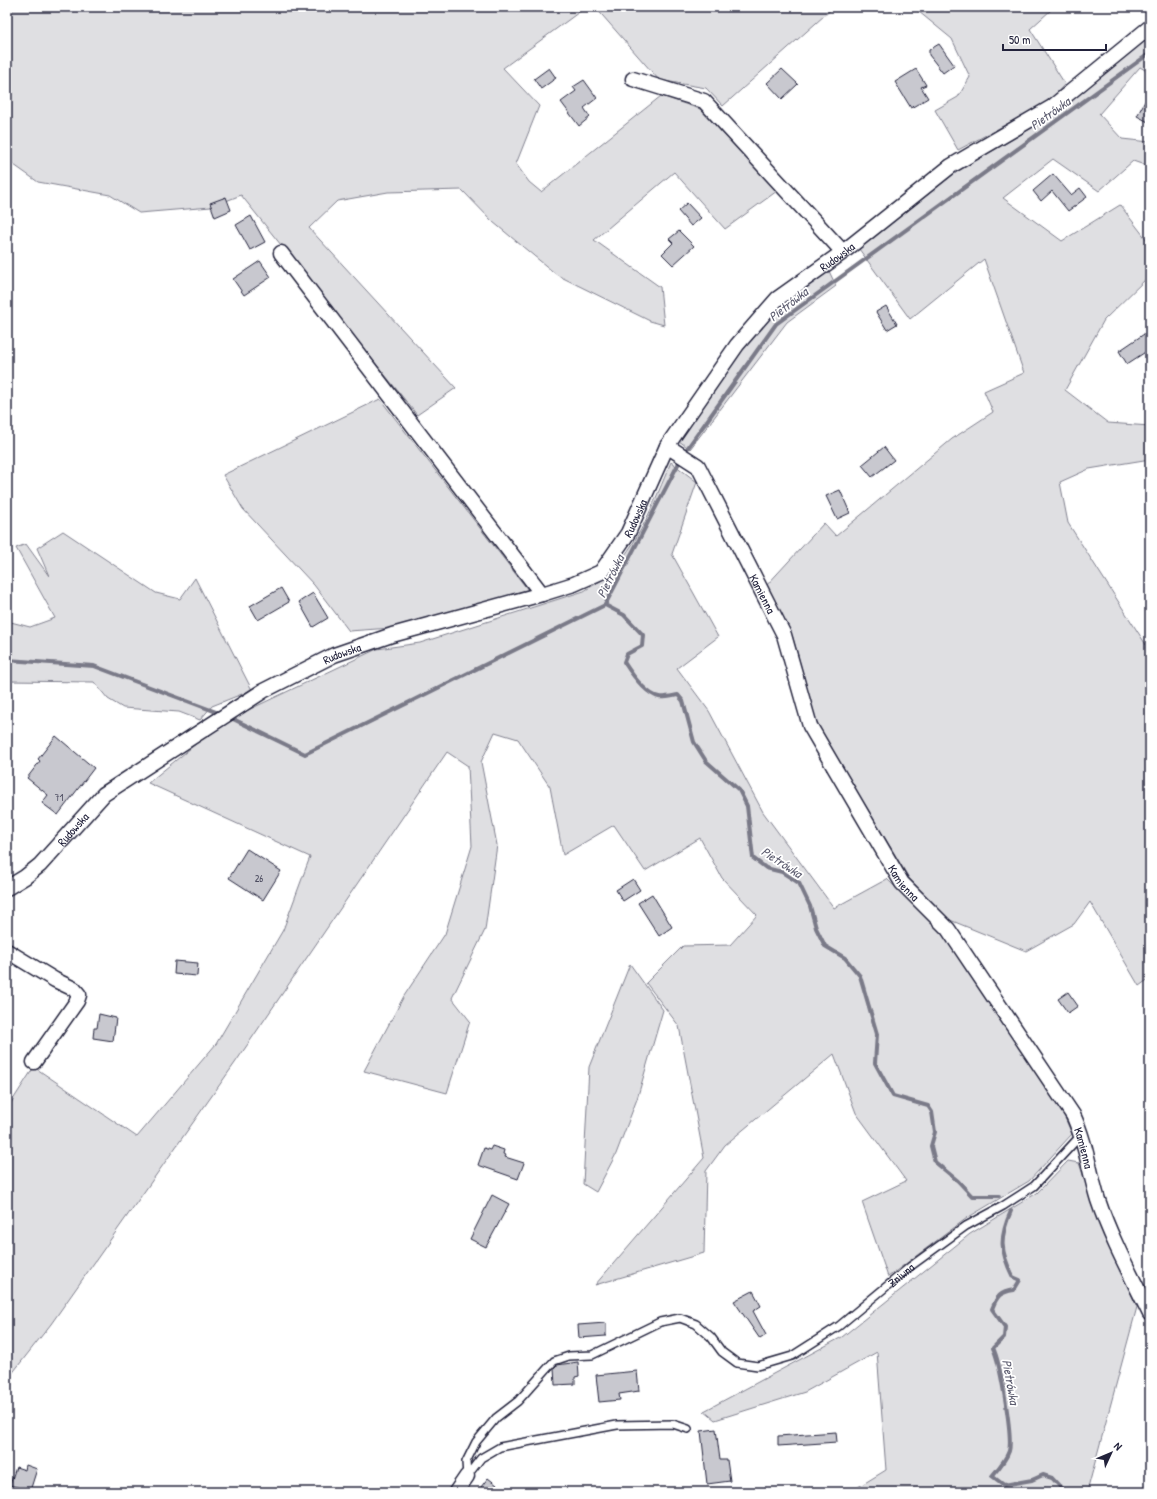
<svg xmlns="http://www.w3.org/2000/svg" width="1157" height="1499" viewBox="0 0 1157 1499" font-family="'Patrick Hand',sans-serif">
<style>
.green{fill:#dfdfe2;stroke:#80808e}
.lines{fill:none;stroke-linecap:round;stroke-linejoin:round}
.stream{stroke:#7a7a88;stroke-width:4}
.building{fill:#c8c8cf;stroke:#22223b}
.service-casing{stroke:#22223b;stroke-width:10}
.minor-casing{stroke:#22223b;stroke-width:17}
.service{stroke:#fff;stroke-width:7}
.minor{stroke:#fff;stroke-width:14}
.labels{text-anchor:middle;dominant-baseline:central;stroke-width:3.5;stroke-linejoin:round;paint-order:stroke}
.number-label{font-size:10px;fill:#4c4c60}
.street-label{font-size:12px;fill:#22223b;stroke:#fff}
.water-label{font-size:13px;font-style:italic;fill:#5c5c6f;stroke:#fff}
</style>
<rect width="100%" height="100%" fill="#fff"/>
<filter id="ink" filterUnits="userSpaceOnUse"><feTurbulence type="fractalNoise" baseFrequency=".025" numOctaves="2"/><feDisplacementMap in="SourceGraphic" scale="8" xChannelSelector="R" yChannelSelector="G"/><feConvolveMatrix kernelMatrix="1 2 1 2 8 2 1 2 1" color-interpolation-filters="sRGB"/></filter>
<g filter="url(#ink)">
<path class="green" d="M7 7H586L503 68 539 106 516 164 529 182 541 192 661 96 700 109 777 191 725 229 674 172 594 240 660 287 664 325 650 321 557 275 493 222 462 190 388 192 337 201 309 228 456 388 417 415 241 195 211 207 139 213 110 195 38 182 7 160Z
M595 7H834L723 106 706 88 659 80Z
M913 7H1048L1051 10 1030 29 1065 84 1048 102 958 150 935 110 958 97 970 77 952 39Z
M1150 35V73L1140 67 1099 114 1122 139 1150 142V167L1133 161 1099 191 1053 159 1003 198 1062 241 1120 205 1150 244V275L1104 320 1065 390 1108 423 1150 426V459L1089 469 1060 482 1068 523 1150 651V978L1139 986 1090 902 1074 924 1026 951 950 920 909 878 817 725 793 638 765 587 824 523 836 536 952 439 993 412 984 391 1024 373 984 259 910 319 859 249 955 173 1054 115Z
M829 271 836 286 787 322 690 449 679 441 742 350 780 306Z
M380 399 528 590 391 628 349 631 314 585 243 509 223 475Z
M671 462 697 482 672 554 718 637 677 668 709 711 763 812 834 908 887 879 941 932 1061 1109 1072 1134 1029 1181 967 1218 888 1277 862 1202 906 1181 856 1113 834 1054 725 1145 706 1171 704 1253 595 1285 704 1158 679 1026 646 983 683 946 730 945 757 915 722 878 700 838 645 871 614 825 563 855 550 787 518 739 495 732 481 762 497 845 485 930 452 998 470 1021 447 1093 364 1071 404 996 445 934 472 846 468 766 447 752 235 1063 51 1324 7 1380V1109L34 1067 137 1137 216 1044 283 930 310 857 148 783 197 743 242 713 377 649 420 643 584 591C591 586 601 582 607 576 639 545 654 502 671 462Z
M63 531 156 593 180 599 195 578 252 690 212 706 200 720 179 712 123 708 108 699 94 682 7 681V621L30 627 55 618 16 548 26 544 49 576 37 548Z
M630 964 663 1010 637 1099 616 1154 596 1192 583 1184 589 1067Z
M1068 1161 1079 1163 1099 1221 1137 1307 1087 1492H850L886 1470 877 1352 805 1392 715 1420 704 1411 842 1337 970 1234 1037 1193Z"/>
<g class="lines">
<path class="stream" d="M605 605 624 615 643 635 642 646 627 654 624 662C631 673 645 694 659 697 664 698 672 696 678 695L683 701 694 742 706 761 739 790 747 806 753 858 766 868 782 872 799 883 810 906 816 928 825 946 845 958 860 976 877 1034 875 1063 893 1096 928 1106 932 1112 935 1132 931 1146 935 1162 958 1181 972 1196H999
M605 605 684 453 776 324 1150 53
M7 660 94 666 219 713
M231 718 305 754 605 605
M1011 1211C999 1238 1000 1251 1013 1277L1020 1280 1014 1290C1000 1292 997 1296 992 1309L1005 1327 1004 1337 993 1348C1000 1362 1013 1436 1009 1451 1006 1460 998 1469 992 1476L1004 1485 1032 1480 1043 1475 1052 1478 1065 1492"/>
</g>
<path class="building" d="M939 44 954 65 943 73 929 55V50Z
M549 68 556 78 541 89 534 79Z
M782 69 798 84 782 99 767 83Z
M916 69 926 85 921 87 928 98 911 108 895 82Z
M584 80 597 98 584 108 590 117 579 126 561 102 576 91 573 87Z
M1150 92V123L1137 116Z
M1053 174 1071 195 1080 188 1087 197 1068 211 1052 191 1041 201 1033 191Z
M226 197 231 210 215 217 210 203Z
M687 203 701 218 691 226 678 211Z
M251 216 265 242 250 250 236 225Z
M679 231 694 246 673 265 662 254 673 243 669 239Z
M260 261 271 277 244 295 233 279Z
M886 306 897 324 887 330 876 312Z
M1150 330V349L1127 364 1119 351Z
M884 447 894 460 872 477 862 465Z
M840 490 850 513 837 519 826 496Z
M281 588 289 602 258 620 250 606Z
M313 593 328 618 313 627 299 602Z
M56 736 94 768 58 815 42 803 48 795 27 778 40 761 38 759Z
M247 849 281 871 263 900 229 878Z
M633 879 640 890 623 901 616 890Z
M652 894 672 927 659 936 638 903Z
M175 961 198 963 197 976 174 974Z
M1068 992 1078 1006 1068 1013 1058 999Z
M99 1014 116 1018 113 1041 93 1038 94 1028H97Z
M492 1146 504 1150 503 1154 506 1155 505 1157 524 1163 518 1179 478 1165 484 1148 490 1150Z
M492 1195 509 1204 486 1247 470 1239Z
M753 1291 761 1306 753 1311 766 1335 760 1339 734 1301Z
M606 1323V1336L579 1338 578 1325Z
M578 1362 579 1376 575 1377V1384L555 1385 554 1368 557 1365Z
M637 1371 639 1391 619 1394 620 1400 599 1402 596 1375Z
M716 1429 720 1460H727L730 1481 707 1484 701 1431Z
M836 1432 837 1442 778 1446V1436Z
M26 1465 37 1469 30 1491 10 1485 16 1467 25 1470Z
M488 1478 506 1492H477Z"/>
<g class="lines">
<g class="service-casing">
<g id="service">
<path id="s1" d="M467 1476 466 1462 476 1442 496 1418 518 1401 554 1361 569 1356 592 1355 660 1322 680 1318 696 1324 711 1337 722 1352 737 1363 758 1366 792 1356 839 1326 911 1266 966 1226 1003 1206 1034 1186 1082 1134"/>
<path d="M467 1476 481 1458 500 1447 617 1425 673 1424 688 1429"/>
</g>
</g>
<g class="minor-casing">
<g id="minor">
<path d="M633 79 704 101 843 252"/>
<path d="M281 253 542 594"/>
<path id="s2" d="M667 446 698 466 784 635 810 726 902 883 948 929 1073 1115C1086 1142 1089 1171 1098 1200 1111 1239 1132 1277 1150 1314"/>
<path id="s3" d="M7 888 25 877 40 865 104 794 263 691 334 655 392 635 542 594 574 584 601 572 628 533 667 446 737 345 777 299 843 252 951 166 1052 107 1150 27"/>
<path d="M7 951 55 980 74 989 79 995 77 1001 34 1062"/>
<path d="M456 1492 467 1476"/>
</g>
</g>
<use href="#service" class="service"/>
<use href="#minor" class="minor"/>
</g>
</g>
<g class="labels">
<g class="number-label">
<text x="59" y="797">71</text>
<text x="259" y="878">26</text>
</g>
<g class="street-label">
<text stroke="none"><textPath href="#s3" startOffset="1085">Rudowska</textPath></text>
<text stroke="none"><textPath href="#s3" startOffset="749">Rudowska</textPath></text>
<text stroke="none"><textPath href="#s2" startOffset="180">Kamienna</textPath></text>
<text stroke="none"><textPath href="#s3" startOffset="413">Rudowska</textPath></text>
<text stroke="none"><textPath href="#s3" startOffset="89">Rudowska</textPath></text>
<text stroke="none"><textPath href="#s2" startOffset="504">Kamienna</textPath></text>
<text stroke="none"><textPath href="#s2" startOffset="827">Kamienna</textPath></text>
<text stroke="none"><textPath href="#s1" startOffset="551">Żniwna</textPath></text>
</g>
<g class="water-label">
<text transform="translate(1050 113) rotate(-36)">Pietrówka</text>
<text transform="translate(788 304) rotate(-38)">Pietrówka</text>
<text transform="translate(610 576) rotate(-64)">Pietrówka</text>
<text transform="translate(782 862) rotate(33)">Pietrówka</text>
<text transform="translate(1011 1382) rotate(80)">Pietrówka</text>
</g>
</g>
<rect width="1157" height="1499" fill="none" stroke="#fff" stroke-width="24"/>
<rect x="12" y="12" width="1133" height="1475" fill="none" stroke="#22223b" stroke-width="1.5" filter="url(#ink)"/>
<g transform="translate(1111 1453) rotate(46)" stroke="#ffffff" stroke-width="3" paint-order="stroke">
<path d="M0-3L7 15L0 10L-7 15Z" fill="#22223b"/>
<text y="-6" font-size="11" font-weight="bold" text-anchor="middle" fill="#22223b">N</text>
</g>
<path d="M1003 44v6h103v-6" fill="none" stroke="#22223b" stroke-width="2"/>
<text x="1009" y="44" font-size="12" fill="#22223b" stroke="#ffffff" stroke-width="3" paint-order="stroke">50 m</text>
</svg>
